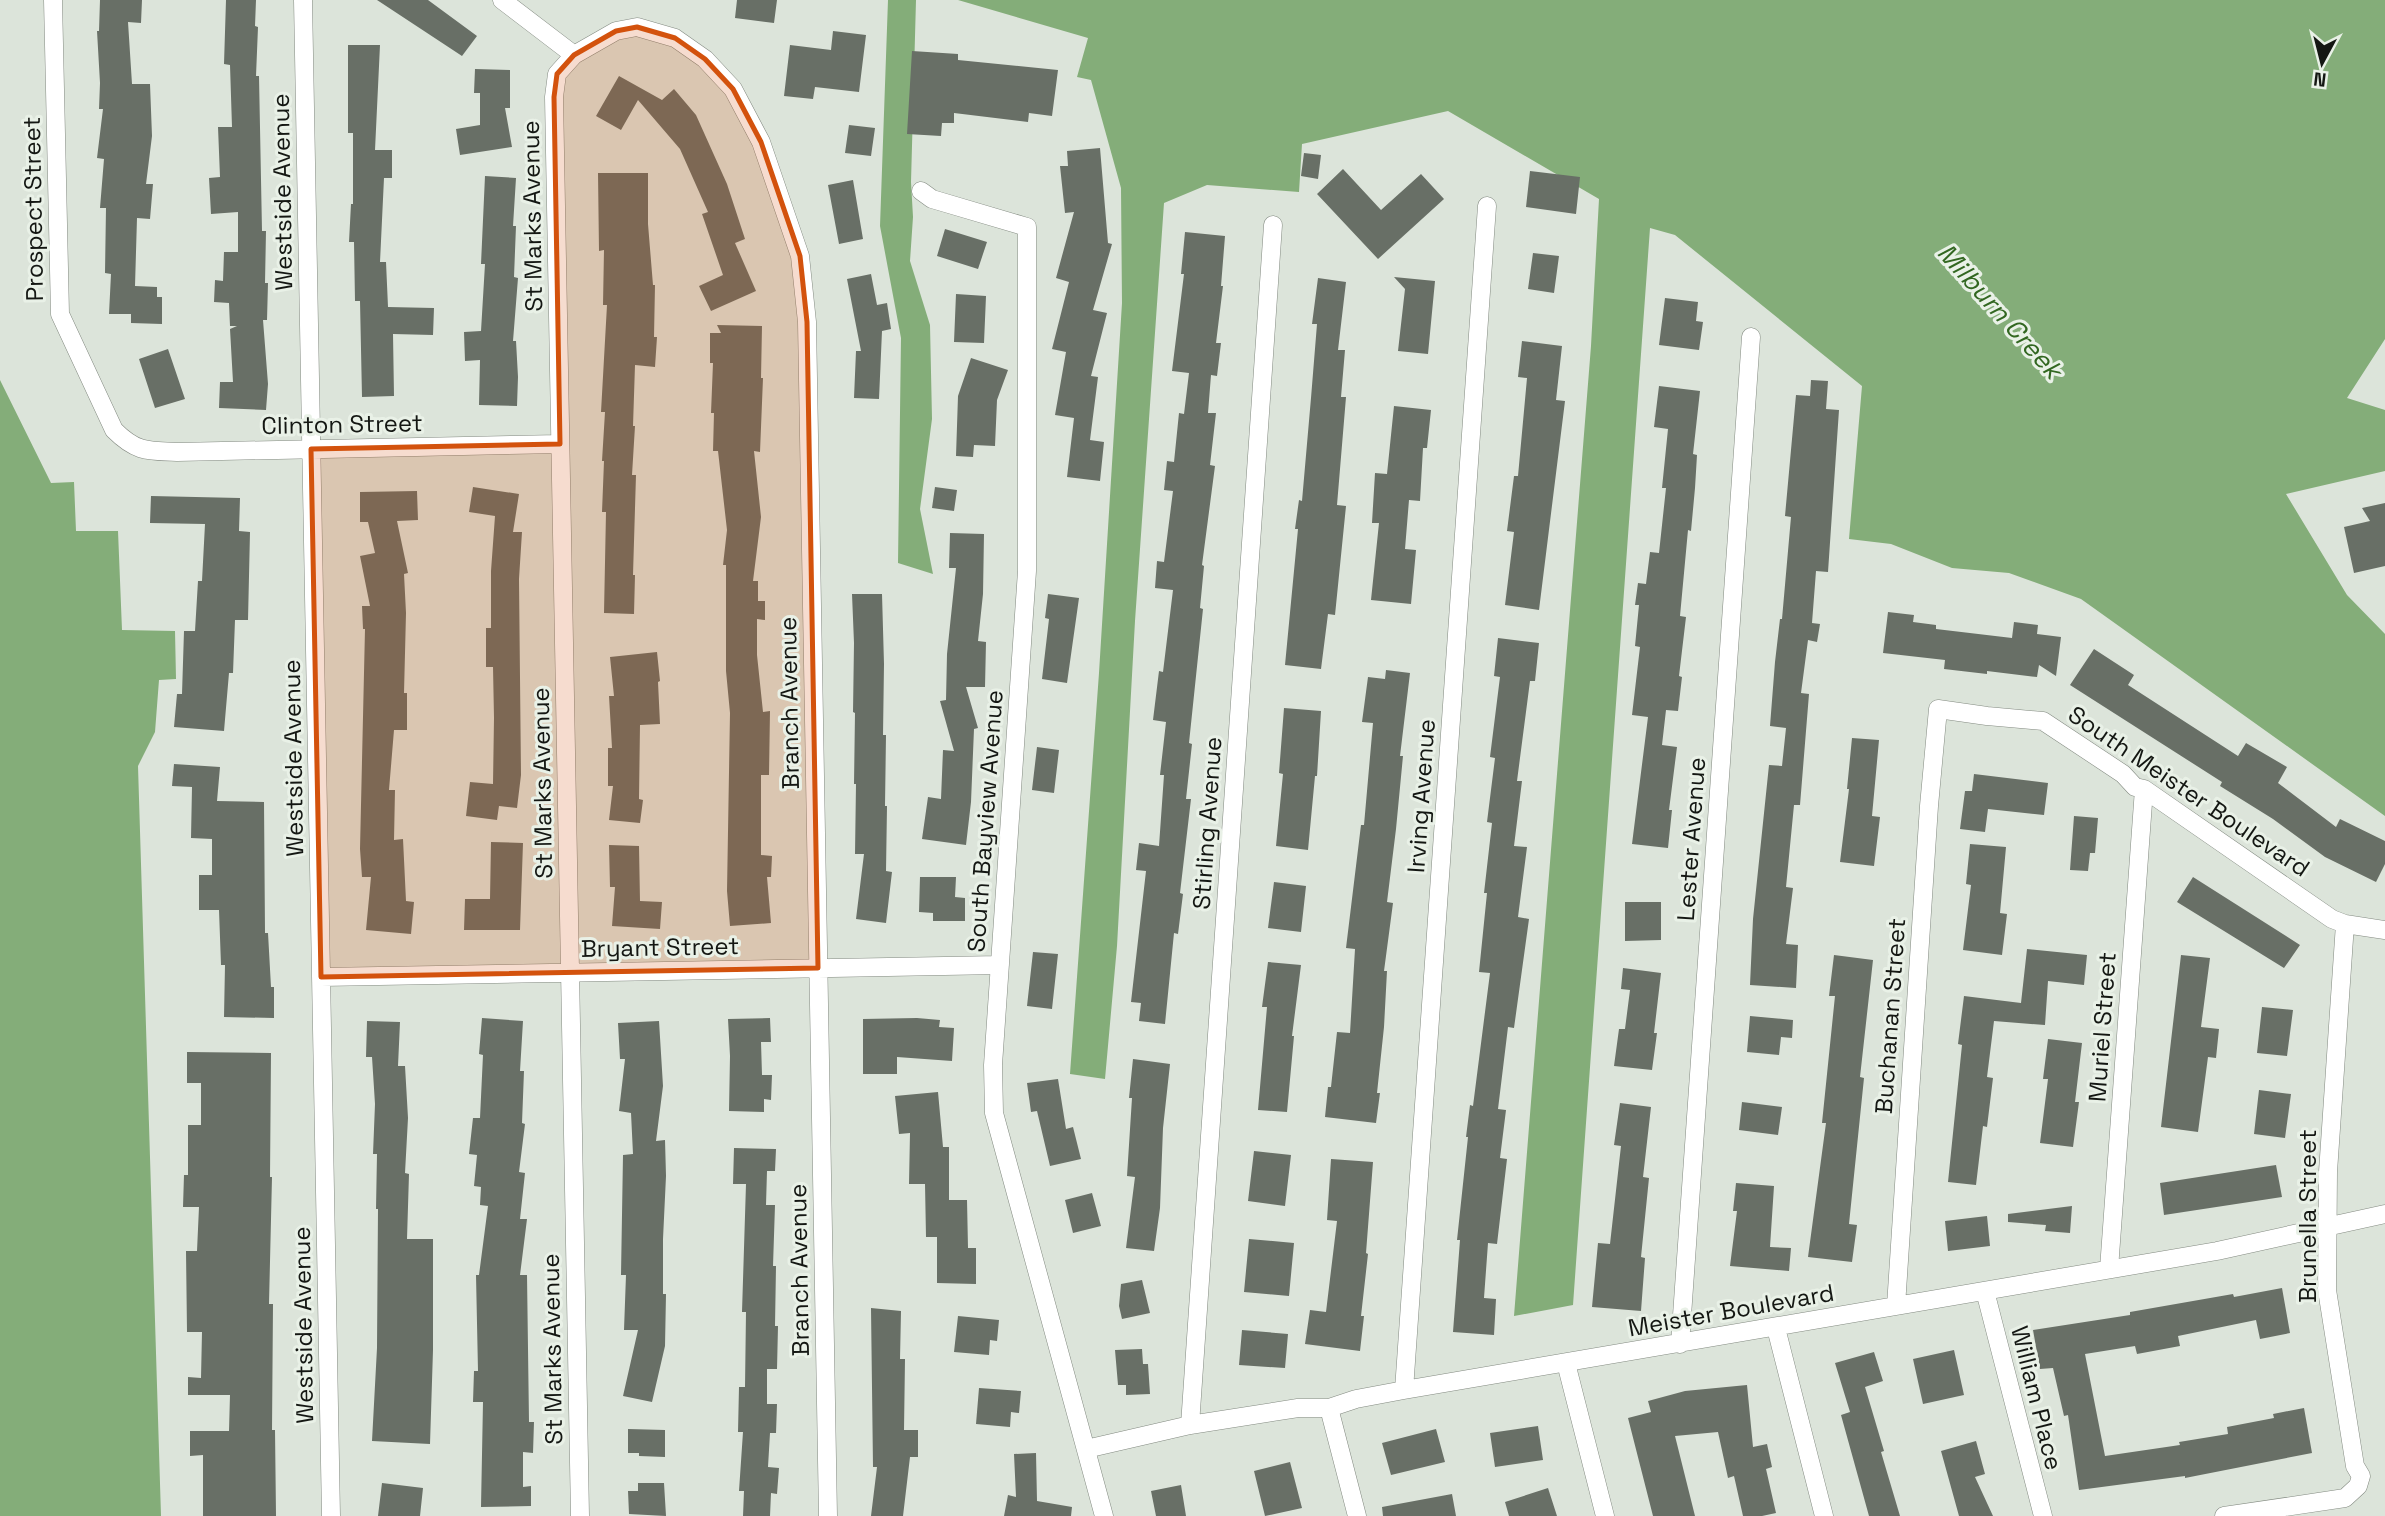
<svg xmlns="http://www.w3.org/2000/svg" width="2385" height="1516" viewBox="0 0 2385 1516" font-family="'Space Grotesk',sans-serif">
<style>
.water{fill:#84ad79}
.building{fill:#686f66}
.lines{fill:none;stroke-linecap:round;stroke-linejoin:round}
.street-casing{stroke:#838a81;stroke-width:19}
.street{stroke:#fff;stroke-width:18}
.marked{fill:#d3520d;fill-opacity:0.2;stroke:#d3520d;stroke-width:5;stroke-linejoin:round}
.labels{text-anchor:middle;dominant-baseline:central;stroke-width:6;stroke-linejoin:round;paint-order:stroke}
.street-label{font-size:24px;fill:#141713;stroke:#e9f1e7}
.water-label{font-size:26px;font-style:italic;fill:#326721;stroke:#e9f1e7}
</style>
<rect width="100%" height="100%" fill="#dce4da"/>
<path class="water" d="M888 0H916L911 182 913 217 910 261 930 325 932 419 920 509 933 574 898 563 901 338 880 226Z
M958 0H2385V339L2347 398 2385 410V471L2286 494 2347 595 2385 634V816L2081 599 2009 573 1952 568 1891 544 1849 539 1862 386 1675 235 1650 228 1573 1305 1514 1316 1591 346 1599 199 1448 111 1302 144 1299 192 1207 185 1164 203 1135 621 1117 946 1105 1079 1070 1074 1099 673 1122 303 1121 188 1091 80 1077 77 1088 38Z
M0 380 51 483 74 482 76 531H118L122 630 175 631 176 679 159 680 155 732 138 766 161 1516H0Z"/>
<path class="building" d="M100 0H142L141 23 128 22 132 84H150L152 136 146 184H153L150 219 137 218 135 286 157 287V297H162V324L131 323V314H109L111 274 105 273 106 208H100L104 159 97 158 103 109H99L100 83 97 31H99Z
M226 0H256L255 26 258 27 256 76H259L262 231H266L265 283H268L267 320H263L268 384 266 410 219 408 220 382H233L230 329 237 326H230L229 303 214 302 215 280 223 281 224 252H238V212L211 214 209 178 220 177 218 127H232L230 65 224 64Z
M377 0H428L477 36 462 56Z
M737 0H777L774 23 735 18Z
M833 31 866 35 859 92 815 87 813 99 784 96 790 45 831 50Z
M348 45H380L375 150H392V178H384L380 262H386L388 307 434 308 433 335 393 334 394 396 362 397 360 301H355L354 242H349L351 204H353V133H348Z
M912 51 958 54V60L1058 70 1052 116 1029 113 1028 122 954 113V123H942L941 136 907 134Z
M475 69 510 70V108H505L512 147 460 155 456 129 480 125V93H474Z
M619 76 662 100 674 89 696 115 727 184 745 239 735 243 756 291 711 311 699 286 723 275 702 214 708 212 680 149 638 100 621 130 596 116Z
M849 125 875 128 871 156 845 153Z
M1100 148 1108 243 1112 244 1093 310 1107 313 1091 376 1098 377 1090 440 1104 442 1100 481 1067 477 1074 418 1055 415 1066 352 1052 349 1069 282 1056 278 1074 212 1065 213 1060 166H1068L1067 151Z
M1304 153 1321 155 1318 179 1301 176Z
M1343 169 1381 210 1421 174 1444 199 1378 259 1317 194Z
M1530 171 1580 177 1576 214 1526 207Z
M598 173H648V224L653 285H655L654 337H657L655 367 635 365 633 426H635L632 475H636L633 575H635L634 614 604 613 606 512H602L604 461H602L605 412H601L607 305H603L604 250 599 251Z
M485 176 516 178 513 226H516L514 277 518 278 513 341H516L518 377 517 406 479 405 480 360 465 361 464 332 481 331 485 264H481Z
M853 180 863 239 839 244 828 185Z
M945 229 987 242 978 269 937 256Z
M1185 232 1225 236 1221 286H1223L1216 343H1221L1217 376 1211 375 1208 413H1216L1210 465 1215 466 1202 565 1204 566 1200 608 1203 609 1189 743 1192 744 1186 799H1191L1180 893 1183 894 1178 934 1174 933 1165 1024 1139 1021 1141 1003 1131 1002 1146 871 1136 870 1139 843 1159 846 1164 775H1160L1166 722 1153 720 1159 671 1163 672 1173 590 1155 588 1157 561 1164 562 1173 491 1164 490 1167 461 1174 462 1179 413 1184 414 1189 373 1172 371 1184 274H1181Z
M1533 253 1559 256 1554 293 1528 289Z
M871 274 877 305 887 303 891 329 882 331 879 399 854 398 856 351H861L847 279Z
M1394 277 1435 281 1428 354 1398 351 1405 289Z
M1318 278 1346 282 1338 350H1345L1341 397H1346L1337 505 1346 506 1335 615 1328 614 1321 669 1285 665 1298 529H1295L1299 500 1302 501 1311 398 1317 324H1312Z
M956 294 986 296 984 343 954 342Z
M1665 298 1698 302 1696 321 1703 322 1699 350 1659 345Z
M717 325 762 326 761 378H763L760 452 754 451 761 517 753 581H758V601H765V620L757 619V655L763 712 770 711 769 775H761V855L772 856 771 877H767L771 923 730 926 727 891 730 713 726 671V565H723L727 530 718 451H713L714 413H711L713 363H710V333H721Z
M1522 341 1562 346 1556 400 1565 401 1539 610 1505 605 1514 532 1507 531 1514 476H1518L1527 378 1518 377Z
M168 349 185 399 155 408 139 359Z
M971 358 1008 370 997 400 995 446 974 445 973 457 956 456 958 396Z
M1811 380 1828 381 1826 409 1839 410 1828 572 1816 571 1812 623 1820 624 1817 642 1808 640 1801 693 1809 694 1800 805H1794L1786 887 1793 888 1786 944 1798 945 1796 988 1750 985 1753 919 1769 765 1782 766 1786 728 1770 726 1775 662 1780 619H1782L1791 517 1785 516 1796 395 1810 396Z
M1659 386 1700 391 1693 454 1697 455 1695 488 1691 531 1688 530 1680 616 1686 617 1679 676 1682 677 1678 711 1666 710 1662 745 1677 747 1669 810H1672L1668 848 1632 844 1648 717 1632 715 1640 647 1635 646 1639 605H1635L1638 583 1646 584 1650 552 1659 553 1666 488H1662L1668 429 1654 427Z
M1394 406 1431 410 1427 448H1423L1420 501 1409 500 1405 549 1416 550 1411 604 1371 600 1379 523H1372L1375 473 1387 474Z
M473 487 519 494 513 532H522L519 579 521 775 517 808 499 806 497 820 466 816 470 782 493 784 494 718 493 667H486V628H491V571L495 516 469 512Z
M935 487 957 490 954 511 932 508Z
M417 491 418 520 397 521 408 573 404 574 406 613 404 693H407V730H394L389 790H395L394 840 403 839 406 901 414 902 411 934 366 930 371 877H362L360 849 365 629H363L362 606H370L360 556 375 553 368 522H360V492Z
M151 496 240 498 239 531 250 532 248 620H235L233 673H229L224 731 174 727 177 694H182L184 631H195L198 581H202L205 524 150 523Z
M2385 503V566L2354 573 2344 527 2370 521 2362 508Z
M950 533 984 534 983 594 978 641 986 642 985 687H966L978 728 974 729 971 802 966 845 922 839 928 797 941 799 943 750 954 751 940 701 946 700 947 654 956 568H949Z
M852 594H882L884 664 883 735H886L885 806H887L886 871 892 872 886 923 856 919 864 854H855L856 784H854L855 713 853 712 854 643Z
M1048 594 1079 598 1067 683 1042 679 1049 619 1045 618Z
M1888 612 1914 615 1913 622 1936 625V629L2012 638 2014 622 2038 625 2037 634 2061 637 2056 676 2039 665 2037 677 1987 671V674L1944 669 1945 660 1883 653Z
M1498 638 1539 643 1535 681H1530L1517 781H1522L1514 846 1527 847 1518 917 1529 919 1514 1028 1508 1027 1498 1109 1506 1110 1500 1158 1507 1159 1497 1244 1488 1243 1484 1298 1496 1299 1494 1335 1453 1332 1460 1240H1457L1468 1137H1466L1470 1105 1473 1106 1490 973 1479 972 1487 893H1484L1492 823 1487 822 1495 758 1490 757 1500 677 1494 676Z
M2094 649 2134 675 2128 685 2238 756 2246 743 2287 767 2278 783 2336 827 2340 819 2385 841V864L2376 882 2325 857 2273 819 2220 786 2222 782 2070 685Z
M657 652 660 681 658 682 660 724 640 725 639 799 643 800 640 823 609 820 613 786H608V748H612L609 696H614L610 657Z
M1386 670 1410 673 1400 756H1403L1396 829 1387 902 1393 903 1384 971H1387L1384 1027 1377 1093H1380L1376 1123 1325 1117 1328 1087H1331L1337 1032 1350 1033 1355 949 1346 948 1361 825H1364L1373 723 1362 722 1368 677 1385 679Z
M1284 708 1321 711 1317 776H1315L1308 850 1276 846 1283 774 1279 773Z
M1852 738 1879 740 1872 816 1880 817 1874 866 1840 862 1849 789H1847Z
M1037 747 1059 750 1054 793 1032 790Z
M174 764 220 767 217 801 264 802 265 933H268L271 987H274V1018L224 1017 225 965H221L219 910H199V875H212V839L191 838 192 787 172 786Z
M1974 774 2048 783 2044 815 1988 809 1985 832 1960 829 1965 791H1972Z
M2074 816 2098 818 2095 853H2090L2088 871 2070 870Z
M491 842 523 843 520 930H464L465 899H490Z
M1970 844 2006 847 2000 913 2007 914 2002 955 1963 950 1971 885 1966 884Z
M609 845 639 846 640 901 662 902 660 929 612 926 615 887H610Z
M920 877H956L955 897 965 898V921H933V913L919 912Z
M2193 877 2300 945 2284 968 2177 902Z
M1274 882 1306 886 1301 932 1268 928Z
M1625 902H1661V940L1625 941Z
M2027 949 2087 955 2084 985 2048 981 2045 1025 1994 1021 1987 1077 1993 1078 1987 1127 1983 1126 1976 1185 1948 1182 1962 1045 1958 1044 1964 996 2021 1003Z
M1033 952 1058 954 1052 1009 1027 1006Z
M1834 955 1873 960 1860 1077 1864 1078 1849 1224 1857 1225 1852 1262 1808 1257 1826 1123H1822L1835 996H1829Z
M2181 955 2210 958 2201 1027 2219 1029 2216 1058 2208 1057 2198 1132 2161 1127Z
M1268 962 1301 965 1292 1036H1294L1287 1112 1258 1110 1267 1007H1262Z
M1623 968 1661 973 1654 1033H1657L1652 1070 1614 1066 1619 1029H1625L1630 990 1621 989Z
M2262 1007 2293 1010 2287 1056 2257 1053Z
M1750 1016 1793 1020 1792 1038 1781 1037 1779 1055 1747 1052Z
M482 1018 523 1021 520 1071H524L522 1123 525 1124 519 1172 525 1173 520 1219H527L520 1275H527L529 1422H534L533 1453 523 1452V1487L531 1486V1506L481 1507 483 1402H473L474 1371H478L476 1275H479L488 1206 480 1205 481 1187 474 1186 477 1155 469 1154 473 1118H480L483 1055 479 1054Z
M770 1018 771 1042H761L762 1075H772L771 1100 764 1099V1112L729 1111 730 1056 728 1019Z
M917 1018 940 1020 939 1027 954 1028 952 1061 897 1057V1074H863V1019Z
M367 1021 400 1022 398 1066H405L408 1118 405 1173 409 1174 407 1239H433V1350L430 1444 372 1441 377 1348 378 1209H376L377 1154H373L375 1104 372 1057H366Z
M659 1021 663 1086 656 1141 665 1140 666 1176 663 1239V1294H666L665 1346 652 1402 623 1396 638 1330H624L626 1275H621L623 1155 633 1154 631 1113 619 1111 625 1059H620L618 1023Z
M2048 1039 2082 1043 2075 1102H2079L2073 1147 2040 1143 2048 1079H2043Z
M187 1052 271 1053 270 1177H272L269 1304H273L272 1430H275L276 1516H203V1455L190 1456V1431H229L230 1395H188V1377L201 1378 202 1332H187L186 1251H197L199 1207H183L184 1175H188V1125H201V1083H187Z
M1133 1059 1170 1064 1163 1128 1160 1208 1154 1251 1126 1248 1135 1177 1127 1176 1132 1098H1129Z
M1058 1079 1066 1129 1073 1127 1081 1159 1050 1166 1037 1111 1031 1112 1027 1083Z
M2259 1090 2291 1094 2285 1138 2254 1134Z
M938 1092 943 1147H949V1200H967L968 1248H976V1284L937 1283V1237H926L925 1184H909L910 1133 899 1134 895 1096Z
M1742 1102 1782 1107 1778 1135 1739 1130Z
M1620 1103 1651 1107 1643 1177 1649 1178 1641 1257 1645 1258 1641 1311 1592 1307 1598 1243 1610 1244 1621 1146 1614 1145Z
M734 1148 776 1149 775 1171H767L766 1205H775L773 1266H776L775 1326H778L777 1369H767V1404H777L776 1433H770L768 1467 779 1468 777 1494 771 1493 770 1516H743L744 1491H739L743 1432H738L739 1387H745L746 1312H742L746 1184H733Z
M1254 1151 1291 1155 1285 1206 1248 1201Z
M1331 1159 1373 1162 1366 1253 1368 1254 1361 1316H1364L1360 1351 1305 1344 1310 1310 1326 1312 1337 1221 1327 1220Z
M2276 1165 2282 1197 2164 1215 2160 1183Z
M1736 1183 1774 1186 1770 1247 1791 1248 1789 1271 1730 1266 1737 1211H1733Z
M1092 1193 1101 1226 1073 1233 1065 1200Z
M2072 1206 2070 1233 2045 1231 2046 1225 2008 1222V1214Z
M1987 1216 1990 1246 1948 1251 1945 1221Z
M1249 1239 1294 1243 1289 1296 1244 1292Z
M1142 1280 1150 1313 1122 1319 1119 1306 1121 1284Z
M2282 1288 2290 1333 2260 1339 2256 1320 2178 1336 2180 1346 2137 1354 2135 1346 2085 1354 2105 1456 2180 1445 2179 1442 2228 1434 2227 1427 2274 1418 2273 1414 2304 1408 2312 1453 2185 1478V1476L2079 1490 2068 1415 2064 1416 2053 1368 2040 1369 2033 1330 2130 1315V1312L2233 1294 2234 1297Z
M871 1308 901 1311 900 1359H905L904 1430H918V1457H910L903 1516H871L877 1467H873Z
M958 1316 999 1320 997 1341 990 1340 989 1355 954 1352Z
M1242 1330 1288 1334 1285 1368 1239 1365Z
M1142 1349 1143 1364H1148L1150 1394 1126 1395V1385H1118L1115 1350Z
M1954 1350 1964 1395 1923 1404 1913 1359Z
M1874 1352 1883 1381 1865 1387 1884 1451 1881 1452 1900 1516H1869L1841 1415 1850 1412 1835 1363Z
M1747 1385 1753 1447 1767 1444 1772 1467 1766 1469 1776 1513 1762 1516H1743L1734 1476 1728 1478 1718 1432 1675 1436 1695 1516H1653L1628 1418 1651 1412 1648 1401 1685 1391Z
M979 1388 1021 1391 1019 1413 1011 1412 1010 1427 976 1424Z
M1538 1426 1543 1460 1495 1467 1490 1433Z
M628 1429 665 1430V1457L639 1456V1453H628Z
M1436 1429 1445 1462 1391 1475 1382 1443Z
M1976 1441 1985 1474 1975 1477 1993 1516H1959L1941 1451Z
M1036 1453 1037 1501 1072 1507 1071 1516H1004L1008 1495 1016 1497 1014 1454Z
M1290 1462 1302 1508 1265 1516 1254 1471Z
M382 1483 423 1488 420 1516H378Z
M638 1483H664L666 1516 629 1514 628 1491H638Z
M1181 1485 1186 1516H1156L1151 1491Z
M1548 1488 1557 1516H1509L1505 1502Z
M1452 1494 1456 1516H1383L1382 1507Z"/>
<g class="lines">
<g class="street-casing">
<path id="street" d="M53 0 60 314 114 430C136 452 147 451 177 452L560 444
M303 0 331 1516
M502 0 574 55
M921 191 932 199 1027 227V571L993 1065 994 1113 1104 1516
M321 977 1000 965
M2109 1269 2144 789
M1985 1291 2043 1516
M1896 1306 1929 806 1938 709 1987 716 2043 721 2123 774 2135 787 2144 789 2332 919 2345 924 2385 930
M1776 1328 1824 1516
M1680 1344 1751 337
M1566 1363 1605 1516
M1404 1390 1487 206
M1329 1408 1357 1516
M1190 1425 1273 225
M1086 1449 1190 1425 1298 1408H1329L1356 1399 1404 1390 2217 1251 2385 1214
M580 1516 554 97 557 74 574 55 616 31 637 27 675 38 705 59 733 89 761 142 800 256 807 322 828 1516
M2224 1516 2345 1498 2358 1486 2361 1476 2355 1466 2327 1290 2328 1172 2345 924"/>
</g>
<use href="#street" class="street"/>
</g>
<path class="marked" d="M637 27 675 38 705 59 733 89 761 142 800 256 807 322 818 968 321 977 311 449 560 444 554 97 557 74 574 55 616 31Z"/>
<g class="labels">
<g class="street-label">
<text transform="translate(282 192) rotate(-91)">Westside Avenue</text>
<text transform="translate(33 209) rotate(-91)">Prospect Street</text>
<text transform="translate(532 216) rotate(-91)">St Marks Avenue</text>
<text transform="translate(342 424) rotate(-1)">Clinton Street</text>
<text transform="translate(789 703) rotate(-91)">Branch Avenue</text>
<text transform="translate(293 758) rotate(-91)">Westside Avenue</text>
<text transform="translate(542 783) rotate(-91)">St Marks Avenue</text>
<text transform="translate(2189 791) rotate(34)">South Meister Boulevard</text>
<text transform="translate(1421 796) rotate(-86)">Irving Avenue</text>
<text transform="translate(985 821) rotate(-86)">South Bayview Avenue</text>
<text transform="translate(1207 823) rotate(-86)">Stirling Avenue</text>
<text transform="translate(1691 839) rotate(-86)">Lester Avenue</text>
<text transform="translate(660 947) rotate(-1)">Bryant Street</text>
<text transform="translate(1890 1016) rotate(-86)">Buchanan Street</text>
<text transform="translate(2102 1027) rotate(-86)">Muriel Street</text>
<text transform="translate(2307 1216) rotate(-90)">Brunella Street</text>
<text transform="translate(799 1270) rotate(-91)">Branch Avenue</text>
<text transform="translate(1731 1310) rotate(-10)">Meister Boulevard</text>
<text transform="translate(303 1325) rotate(-91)">Westside Avenue</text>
<text transform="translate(552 1349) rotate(-91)">St Marks Avenue</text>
<text transform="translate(2037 1398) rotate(76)">William Place</text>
</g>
<g class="water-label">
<text transform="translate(2000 311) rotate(48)">Milburn Creek</text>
</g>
</g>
<g transform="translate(2322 63) rotate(187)" stroke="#e9f1e7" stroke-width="5" paint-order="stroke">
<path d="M0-5L12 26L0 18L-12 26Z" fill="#141713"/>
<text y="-10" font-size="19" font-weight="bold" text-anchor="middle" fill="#141713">N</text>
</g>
</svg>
